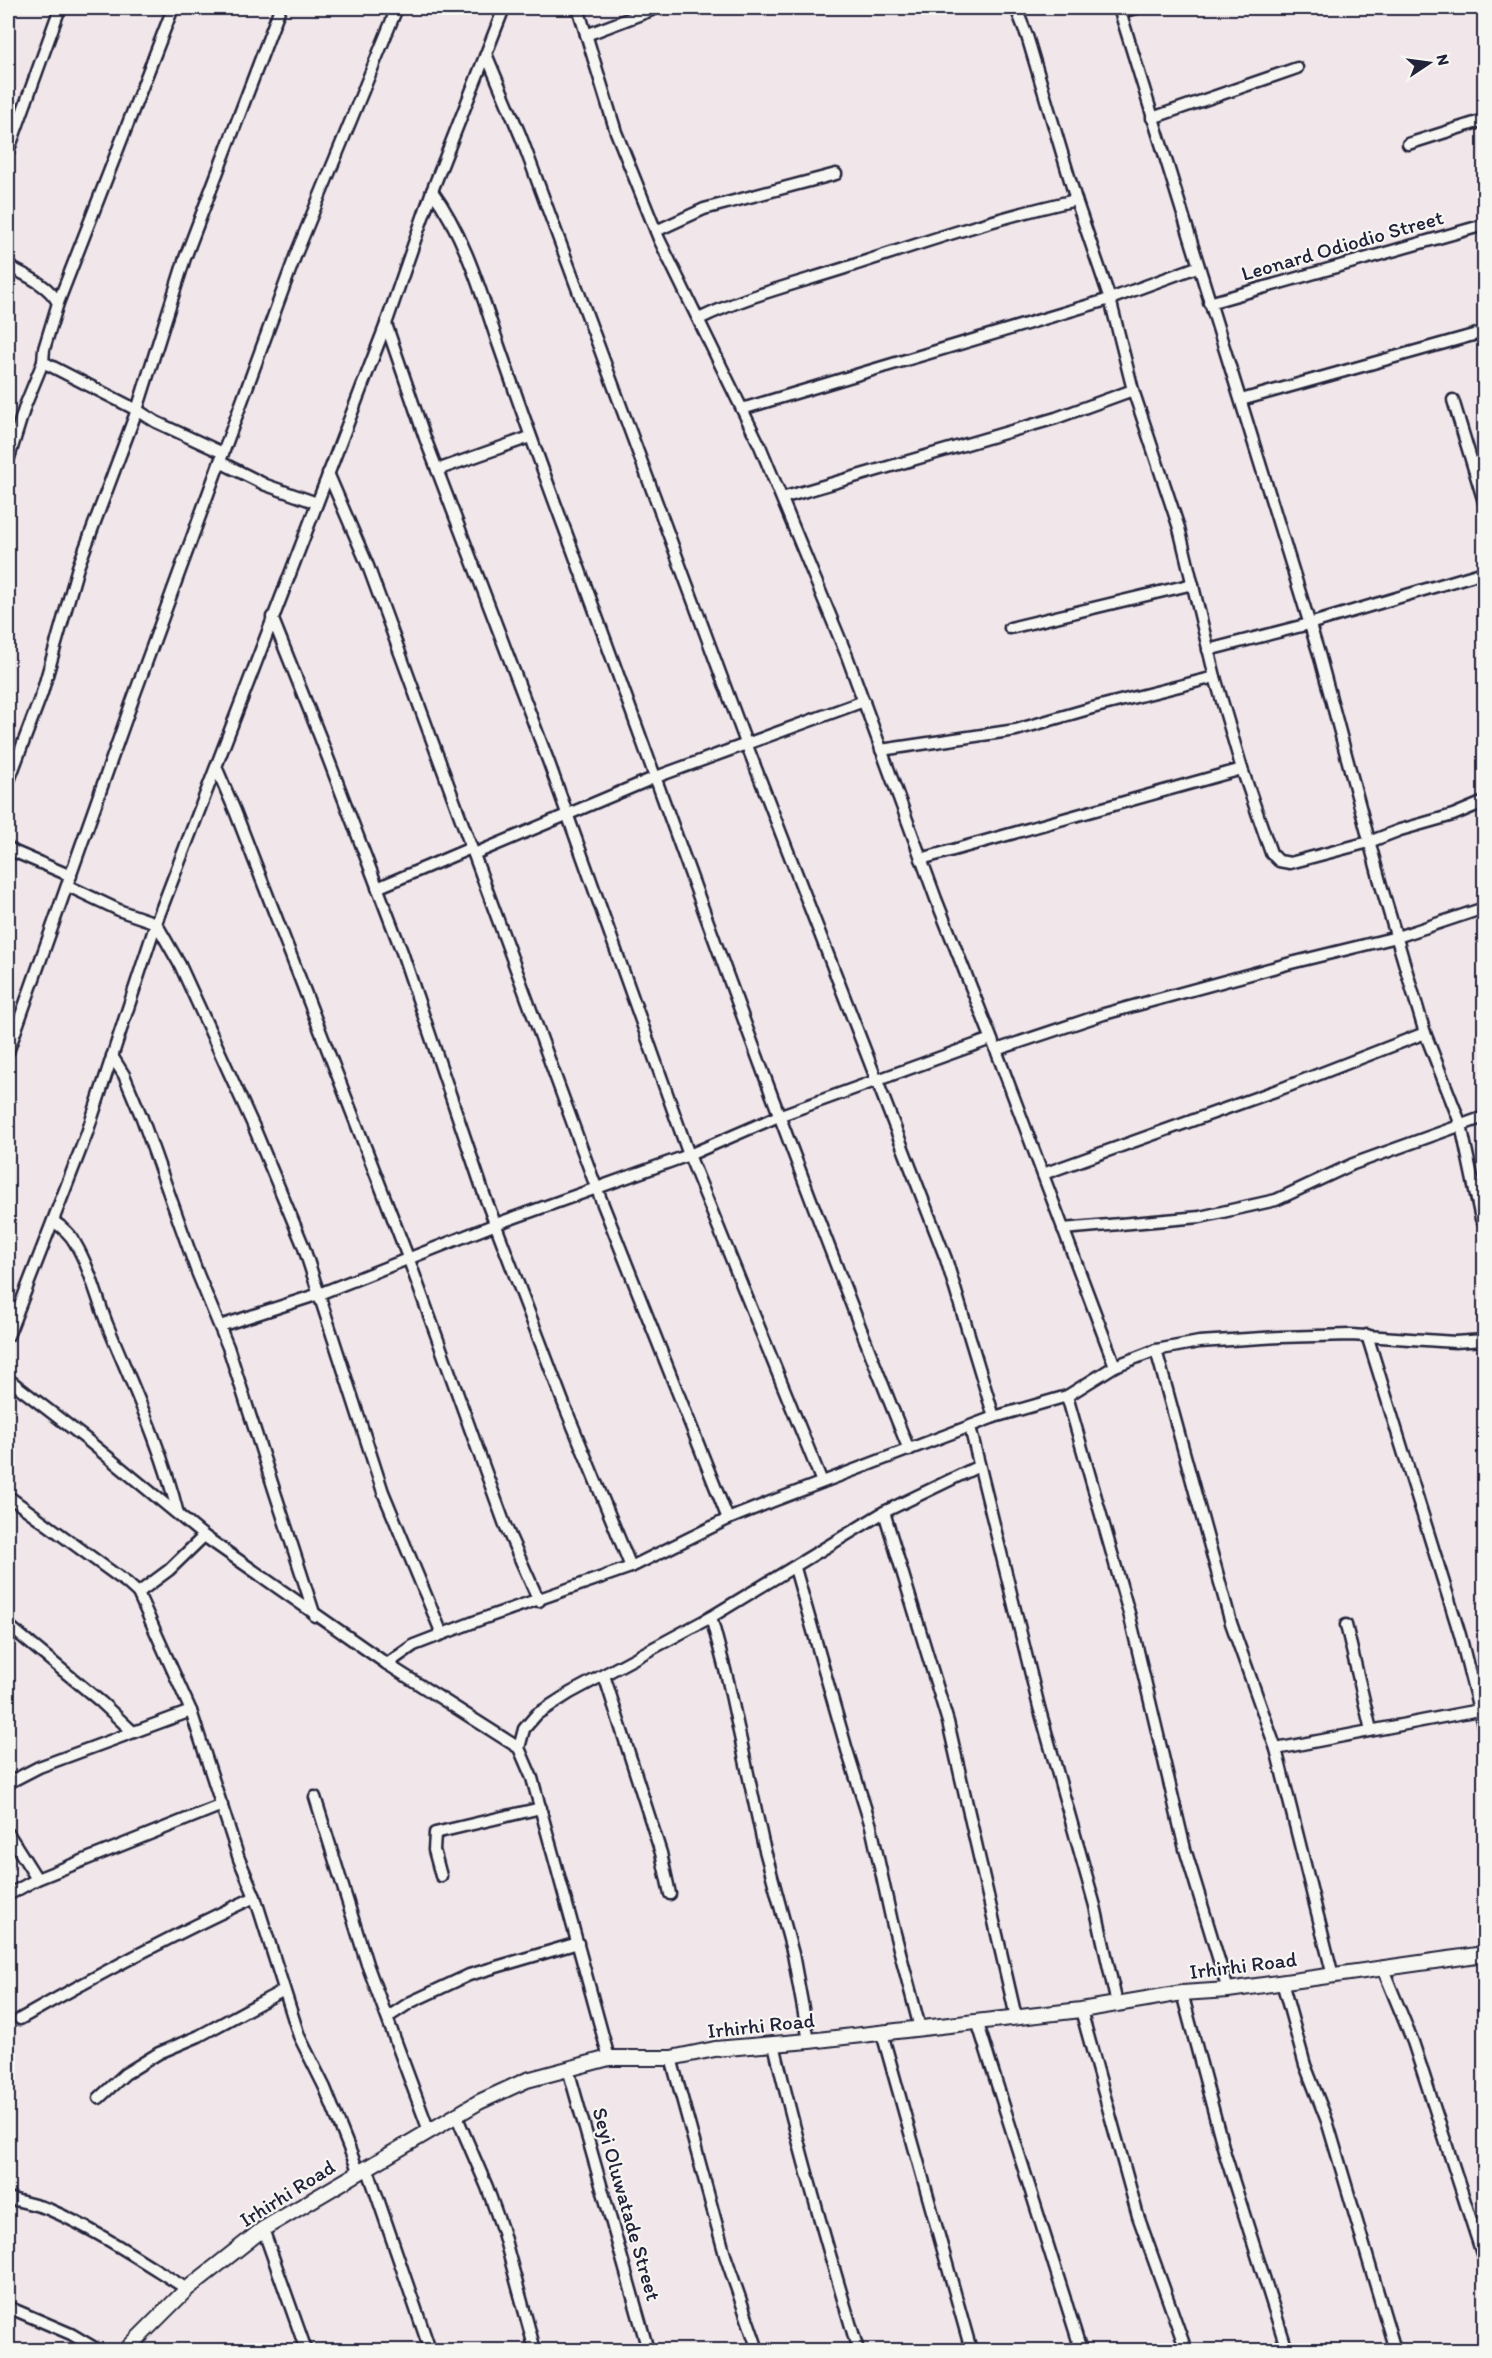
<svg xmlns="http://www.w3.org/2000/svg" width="1492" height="2358" font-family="Itim,sans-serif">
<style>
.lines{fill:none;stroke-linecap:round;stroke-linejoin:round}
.minor-casing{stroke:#22223b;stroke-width:15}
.tertiary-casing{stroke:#22223b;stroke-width:18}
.minor{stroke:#f6f6f2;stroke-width:10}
.tertiary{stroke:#f6f6f2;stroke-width:14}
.labels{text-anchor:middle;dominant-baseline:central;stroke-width:4.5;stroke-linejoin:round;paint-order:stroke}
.street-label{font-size:21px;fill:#22223b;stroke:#f6f6f2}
</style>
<rect width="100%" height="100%" fill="#f1e7ea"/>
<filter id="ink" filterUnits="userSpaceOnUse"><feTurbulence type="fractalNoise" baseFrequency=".0167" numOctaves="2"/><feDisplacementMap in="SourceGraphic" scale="12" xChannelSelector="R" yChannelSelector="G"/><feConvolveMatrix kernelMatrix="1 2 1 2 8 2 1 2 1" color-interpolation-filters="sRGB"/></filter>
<g filter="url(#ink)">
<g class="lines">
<!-- minor casing -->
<g class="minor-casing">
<g id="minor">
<path d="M578,8L616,132L659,239L760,446L847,656L936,899L996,1050L1115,1366"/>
<path d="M1016,8L1027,36L1076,200"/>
<path d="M1119,8L1319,654L1381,885L1425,1033L1461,1125L1481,1219L1484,1223"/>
<path d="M1120,12L1137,8"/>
<path d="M586,35L657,8"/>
<path d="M486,54L521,137L746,743L946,1259L994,1417"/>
<path d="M1152,118L1297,68"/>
<path d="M1408,144L1484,120"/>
<path d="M8,152L60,8"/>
<path d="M432,191C465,236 481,293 499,346C522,412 545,477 570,543C681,846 788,1151 909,1450"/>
<path d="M656,231L704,209L836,174"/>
<path d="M8,266C25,275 49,285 58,303L44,349L43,362L137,410L156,422L223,453"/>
<path d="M58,303L173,8"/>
<path d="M1209,303L1484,225"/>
<path d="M699,319C746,296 795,284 845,268C921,243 998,217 1076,200L1110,299L1133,390"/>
<path d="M386,324L425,438L549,763L689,1155L822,1482"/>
<path d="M1241,400L1484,332"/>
<path d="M1453,400L1484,502"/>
<path d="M742,409L1110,299L1197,267"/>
<path d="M8,461L25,406L43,362"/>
<path d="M220,462L266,485L317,503"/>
<path d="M437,470L530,437"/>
<path d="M328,473L368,566L596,1187L728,1519"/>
<path d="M782,498L1056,418L1133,390L1179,528L1215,677L1242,769L921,859"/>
<path d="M272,617L320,737L402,952L485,1197L565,1407L631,1567"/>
<path d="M1010,628L1193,584"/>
<path d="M1208,650L1309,624L1484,572"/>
<path d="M881,750L1016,730L1092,708L1215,677"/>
<path d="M217,769L235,811L409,1260L505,1525L539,1601"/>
<path d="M1242,769L1271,853L1279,861L1290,863L1369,842L1400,830L1453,815L1484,802"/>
<path d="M8,783L42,693L78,567L137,410L185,258L280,8"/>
<path d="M8,847L15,852L71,876"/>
<path d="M474,854L656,777L864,701"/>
<path d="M68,886L121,911L156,923L180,965L253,1125L303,1245L383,1492L442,1634"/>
<path d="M377,888L471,848"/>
<path d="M996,1050L1104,1014L1291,963L1397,937L1484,908"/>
<path d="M8,1052L134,696L296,254L397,8"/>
<path d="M112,1056L124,1075L142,1118L197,1272L228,1347L315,1616"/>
<path d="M1043,1174L1286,1087L1425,1033"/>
<path d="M53,1221C62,1227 70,1233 75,1243C90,1268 97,1298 107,1324C133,1387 162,1448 178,1514"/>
<path d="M1063,1229L1200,1217L1276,1200L1353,1164L1484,1117"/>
<path d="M220,1326L319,1294L496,1224L689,1155L781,1115L991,1039"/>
<path d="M1367,1335L1460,1635L1484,1729"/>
<path d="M8,1336L87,1133L156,923L386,324L432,191L504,8"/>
<path d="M1156,1350L1231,1623L1276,1749L1333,1976"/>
<path d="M8,1379L86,1439L204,1536L387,1664L519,1748L532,1778L609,2058"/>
<path d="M1067,1396L1129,1613L1185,1849L1228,1990"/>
<path d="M970,1427L1039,1707L1095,1906L1117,2004"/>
<path d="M8,1496L127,1583L138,1593L191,1711L239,1859L255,1897L299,2036L325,2088L359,2173"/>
<path d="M884,1512L948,1722L1016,2017"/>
<path d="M795,1568L847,1750L871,1826L892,1922L920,2028"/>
<path d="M138,1593L169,1570L204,1536"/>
<path d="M711,1617L728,1681L763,1843L793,1954L809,2041"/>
<path d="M8,1625L101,1702L133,1732"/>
<path d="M1346,1625L1371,1730"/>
<path d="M387,1664L414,1645L479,1620L631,1567L728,1519L773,1501L994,1417L1067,1396L1115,1366L1156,1350L1199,1342L1280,1337L1351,1335L1455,1342L1484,1340"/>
<path d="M604,1675L661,1853L670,1894"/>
<path d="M519,1748L524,1729L537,1714L570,1693L711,1617L884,1512L979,1466"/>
<path d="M1276,1749L1484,1709"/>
<path d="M8,1783L39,1767L191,1711"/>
<path d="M315,1797L367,1964L429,2131"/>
<path d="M8,1833L37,1879"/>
<path d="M441,1876L434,1850L435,1833L541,1808"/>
<path d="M8,1895L37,1879L222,1805"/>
<path d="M1383,1969L1413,2042L1484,2260"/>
<path d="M1282,1982L1305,2065L1327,2121L1395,2350"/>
<path d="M1182,1993L1225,2154L1287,2350"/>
<path d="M1081,2010L1138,2216L1186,2350"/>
<path d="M388,2017L411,2002L469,1975L578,1943"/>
<path d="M20,2019C97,1975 175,1934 255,1897"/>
<path d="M977,2021L1081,2350"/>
<path d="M882,2033L971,2350"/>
<path d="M774,2044C798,2147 828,2249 858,2350"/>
<path d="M671,2058L725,2255L758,2350"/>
<path d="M568,2069L648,2350"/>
<path d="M99,2098L125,2074L159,2053L199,2036L284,1990"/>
<path d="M456,2115L487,2187L502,2229L535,2350"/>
<path d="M367,2167L430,2350"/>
<path d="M8,2198C21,2202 35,2204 48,2209C97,2230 142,2261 187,2289"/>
<path d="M263,2229L306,2350"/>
<path d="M8,2307L71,2334L98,2350"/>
</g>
</g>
<!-- tertiary casing -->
<g class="tertiary-casing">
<path id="tertiary" d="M126,2350L187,2289L263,2229L479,2102L527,2080L609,2058H671L715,2049L809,2041L1081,2010L1182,1993L1228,1990L1484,1954"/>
</g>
<!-- minor -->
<use href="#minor" class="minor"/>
<!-- tertiary -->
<use href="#tertiary" class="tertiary"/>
</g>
</g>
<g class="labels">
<!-- street labels -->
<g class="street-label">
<text transform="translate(1342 245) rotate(-16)">Leonard Odiodio Street</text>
<text transform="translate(1243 1965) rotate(-7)">Irhirhi Road</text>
<text transform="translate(761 2025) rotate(-6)">Irhirhi Road</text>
<text transform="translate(287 2193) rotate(-32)">Irhirhi Road</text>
<text transform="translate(627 2204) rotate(74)">Seyi Oluwatade Street</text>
</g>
</g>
<!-- margin -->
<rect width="1492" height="2358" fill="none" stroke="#f6f6f2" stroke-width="30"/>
<rect x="15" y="15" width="1462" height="2328" fill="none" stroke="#22223b" stroke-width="2" filter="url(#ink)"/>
<!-- north arrow -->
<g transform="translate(1429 63) rotate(77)" stroke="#f6f6f2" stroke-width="4.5" paint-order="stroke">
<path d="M0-4.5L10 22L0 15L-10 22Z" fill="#22223b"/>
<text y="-9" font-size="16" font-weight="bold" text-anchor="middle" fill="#22223b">N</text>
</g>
</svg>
